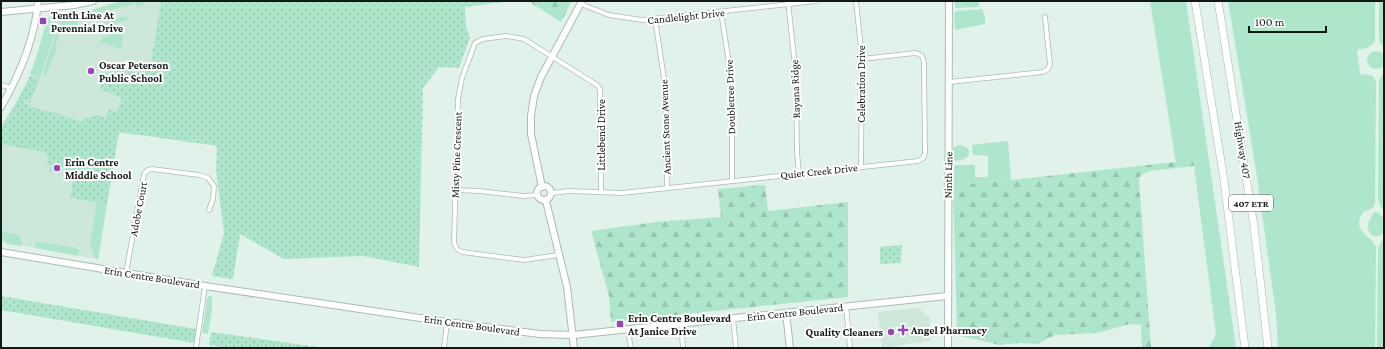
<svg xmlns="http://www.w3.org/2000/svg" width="1385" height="349" font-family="'Crimson Pro',serif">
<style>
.built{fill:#cde7da}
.grass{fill:#aee6cb}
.forest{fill:url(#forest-firs)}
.park{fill:url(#park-dots)}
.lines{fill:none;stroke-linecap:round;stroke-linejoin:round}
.street-casing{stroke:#aabcb3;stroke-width:5.5}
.secondary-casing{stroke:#aabcb3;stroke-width:8}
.highway-casing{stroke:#aabcb3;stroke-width:8}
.street{stroke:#fff;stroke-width:4}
.secondary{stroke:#fff;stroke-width:6}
.highway{stroke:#fff;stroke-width:7}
.poi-dot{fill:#9546b7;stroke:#fff;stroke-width:1.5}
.labels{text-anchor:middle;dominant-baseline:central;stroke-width:4;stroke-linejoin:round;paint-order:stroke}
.shield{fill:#fff;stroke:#595d5b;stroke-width:1}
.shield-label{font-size:10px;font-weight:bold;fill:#121815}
.poi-label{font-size:11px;font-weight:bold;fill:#121815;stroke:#fff;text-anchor:start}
.street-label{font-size:11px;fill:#121815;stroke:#fff}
</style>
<defs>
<pattern id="forest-firs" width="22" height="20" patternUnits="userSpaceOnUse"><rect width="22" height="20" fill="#aee6cb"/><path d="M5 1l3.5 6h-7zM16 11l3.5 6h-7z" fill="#95c5ad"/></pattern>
<pattern id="park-dots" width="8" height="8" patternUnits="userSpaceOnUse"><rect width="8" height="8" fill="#aee6cb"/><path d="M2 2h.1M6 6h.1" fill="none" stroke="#95c5ad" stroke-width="1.8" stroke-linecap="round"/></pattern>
</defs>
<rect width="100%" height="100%" fill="#e0f2e9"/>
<!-- built -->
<g class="built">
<path d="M122,1H161L139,135L118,133L98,259L1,242V127L16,103L30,76L39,48L46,20L50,16L88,11Z"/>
<path d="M918,308L930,318V341L882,348L878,312Z"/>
</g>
<!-- grass -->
<g class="grass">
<path d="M122,1H144L142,6L136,7V3L97,14L95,19H91L88,16V11Z"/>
<path d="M955,1H979V7L955,8Z"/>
<path d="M1150,1H1186L1236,348H1209L1216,334L1194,166L1193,160L1176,163Z"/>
<path d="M1228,1H1375V40C1371,49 1364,48 1357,50L1360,74L1370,75L1374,77L1376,83L1375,203L1373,208L1363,212C1351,232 1370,234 1376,247L1375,348H1278L1276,314L1256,170Z"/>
<path d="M1379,1H1384V46L1380,43L1379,36Z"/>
<path d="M982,9L985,16V24L955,30L954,13L957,11Z"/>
<path d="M76,13L78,15V24L74,28L59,24V22H54L49,17Z"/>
<path d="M125,16L130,19L95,30L91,29L88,26V24L97,25Z"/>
<path d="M48,19L53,23V29L55,30L40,78L30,74L35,61Z"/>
<path d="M60,26L73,30L71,33L61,30L55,46L57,48L46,75L43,74L57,29H60Z"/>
<path d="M119,32L122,33L123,36L121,49L100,42L97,48L91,46L97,47C102,35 108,36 119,32Z"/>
<circle cx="1376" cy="60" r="9"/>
<path d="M1384,72V211L1381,207L1378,199L1379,80Z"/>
<path d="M1008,141L1011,180L953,185V167L955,165H975V177H988V156L973,155L972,145Z"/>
<path d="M958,145C975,146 972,161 954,161L953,148Z"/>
<path d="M97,202L107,204L98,259L95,258L90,244Z"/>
<path d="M1375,212H1378L1384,219V232C1374,244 1359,229 1375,212Z"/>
<path d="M3,232L19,235L22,241L21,246L7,244L1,236Z"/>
<path d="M1384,239V348H1377L1378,249L1381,242Z"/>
<path d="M36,241L76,248L79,250L78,256L35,248Z"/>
<path d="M209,296H212V310L208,334L202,333L207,299Z"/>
</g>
<!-- forest -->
<g class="forest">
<path d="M528,1H572L561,22Z"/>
<path d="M1193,160L1194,166L1149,171L1141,175L1139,180L1151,348H1142L1141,325L1130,324L1097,333L1055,335L1037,344L1018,343L1000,345L957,335L953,185L1011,180Z"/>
<path d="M765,185L768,211L848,202V297L611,322L609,296L591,231L656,222L721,217L718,189Z"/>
</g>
<!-- park -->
<g class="park">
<path d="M161,1H511L465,7L466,27L470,37L459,68L439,67L423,88L419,267L363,256L284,259L240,234L233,279L212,276L224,233L216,171L217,146L119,132L107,204L70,198L74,175L66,174V168L59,167L58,172L50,171L51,166L47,165L48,157L45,152L1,144V127L16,103L30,76L39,79L30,103L24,100L23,102L38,109L59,114L82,122L83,119L99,115L105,118L109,109L117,112L122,98L100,89L106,75L116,66L130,68L136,74L140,71L138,66L150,68Z"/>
<path d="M902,245L901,263L880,264V247Z"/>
<path d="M1,296L196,329L194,343L1,310Z"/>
<path d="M211,332L324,348H231L209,345Z"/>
</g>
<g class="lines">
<!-- street casing -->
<g class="street-casing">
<g id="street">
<path d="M788,1L796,76L797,152L799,174"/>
<path d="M856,1L862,59L861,167"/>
<path d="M581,4L609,15L642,20L816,1"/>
<path d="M721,12L729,63L732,91V181"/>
<path d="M655,19L665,85L667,188"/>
<path d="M949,82L1043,72L1048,69L1050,64L1045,17"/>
<path d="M1,85L12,88"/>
<path d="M455,190L479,191L524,196L537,195"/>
<path d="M552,193L569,191L622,193L918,161L923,158L925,153L924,63C923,57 922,54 915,53L862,59"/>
<path d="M558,255L524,260L462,252L457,249L454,243L458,99L462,78L475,43L483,39L506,36L524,39L597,85L600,89L601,192"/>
<path d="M126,273L144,174L148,170L152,169L199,175L208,178L214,186L213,199L209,210"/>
<path d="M846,306L850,348"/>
<path d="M733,318L736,348"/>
<path d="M681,324L683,348"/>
<path d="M629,329V337L631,348"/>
<path d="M196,348L205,286"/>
<path d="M444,348L447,322"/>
</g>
</g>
<!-- secondary casing -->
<g class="secondary-casing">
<g id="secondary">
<path d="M1,12L74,5L93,1"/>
<path d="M1,107C20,74 35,39 38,1"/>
<circle cx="544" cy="193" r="7"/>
<path d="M542,187L531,134V116L534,96L541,77L582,1"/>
<path d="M546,201L567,287L574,348"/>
<path d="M1,252L205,286L447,322L540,334L573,335L947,296"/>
<path d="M786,313L790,348"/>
<path d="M948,348L949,1"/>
</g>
</g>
<!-- highway casing -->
<g class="highway-casing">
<g id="highway">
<path d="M1195,1L1224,180L1245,348"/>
<path d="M1218,1L1254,226L1268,348"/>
</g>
</g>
<!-- street -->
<use href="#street" class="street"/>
<!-- secondary -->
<use href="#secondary" class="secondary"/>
<!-- highway -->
<use href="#highway" class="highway"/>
</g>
<!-- markers -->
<g class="poi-dot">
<rect x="39" y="17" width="8" height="8" rx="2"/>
<circle cx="91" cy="71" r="4"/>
<circle cx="57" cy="168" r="4"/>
<rect x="616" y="320" width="8" height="8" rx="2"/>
<path d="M901 324h4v4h4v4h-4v4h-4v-4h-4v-4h4z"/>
<circle cx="891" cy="332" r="4"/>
</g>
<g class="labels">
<!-- shield labels -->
<rect class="shield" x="1229" y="195" width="44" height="16" rx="3"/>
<g class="shield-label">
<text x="1251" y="203">407 ETR</text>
</g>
<!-- poi labels -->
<g class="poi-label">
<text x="51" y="15">Tenth Line At<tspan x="51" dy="13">Perennial Drive</tspan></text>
<text x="99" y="65">Oscar Peterson<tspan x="99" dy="13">Public School</tspan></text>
<text x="65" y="162">Erin Centre<tspan x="65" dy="13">Middle School</tspan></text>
<text x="628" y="318">Erin Centre Boulevard<tspan x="628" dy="13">At Janice Drive</tspan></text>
<text x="911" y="330">Angel Pharmacy</text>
<text x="883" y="332" text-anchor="end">Quality Cleaners</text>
</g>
<!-- street labels -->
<g class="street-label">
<text transform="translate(686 16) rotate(-6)">Candlelight Drive</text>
<text transform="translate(861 84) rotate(-90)">Celebration Drive</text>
<text transform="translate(795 89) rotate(-92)">Rayana Ridge</text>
<text transform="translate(730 97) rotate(-92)">Doubletree Drive</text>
<text transform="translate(665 127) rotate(-92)">Ancient Stone Avenue</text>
<text transform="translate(601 135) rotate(-90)">Littlebend Drive</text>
<text transform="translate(1243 150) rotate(81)">Highway 407</text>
<text transform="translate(456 155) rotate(-88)">Misty Pine Crescent</text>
<text transform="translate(819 171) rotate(-6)">Quiet Creek Drive</text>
<text transform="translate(948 175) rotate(-89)">Ninth Line</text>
<text transform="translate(138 209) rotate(-79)">Adobe Court</text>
<text transform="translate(152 277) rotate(9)">Erin Centre Boulevard</text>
<text transform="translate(795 312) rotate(-6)">Erin Centre Boulevard</text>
<text transform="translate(472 325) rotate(8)">Erin Centre Boulevard</text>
</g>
</g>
<!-- border -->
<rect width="1385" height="349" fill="none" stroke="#121815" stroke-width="4"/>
<!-- scale -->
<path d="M1249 26v6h77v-6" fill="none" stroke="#121815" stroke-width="2"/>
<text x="1255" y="26" font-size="12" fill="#121815" stroke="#ffffff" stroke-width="3" paint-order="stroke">100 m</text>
</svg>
